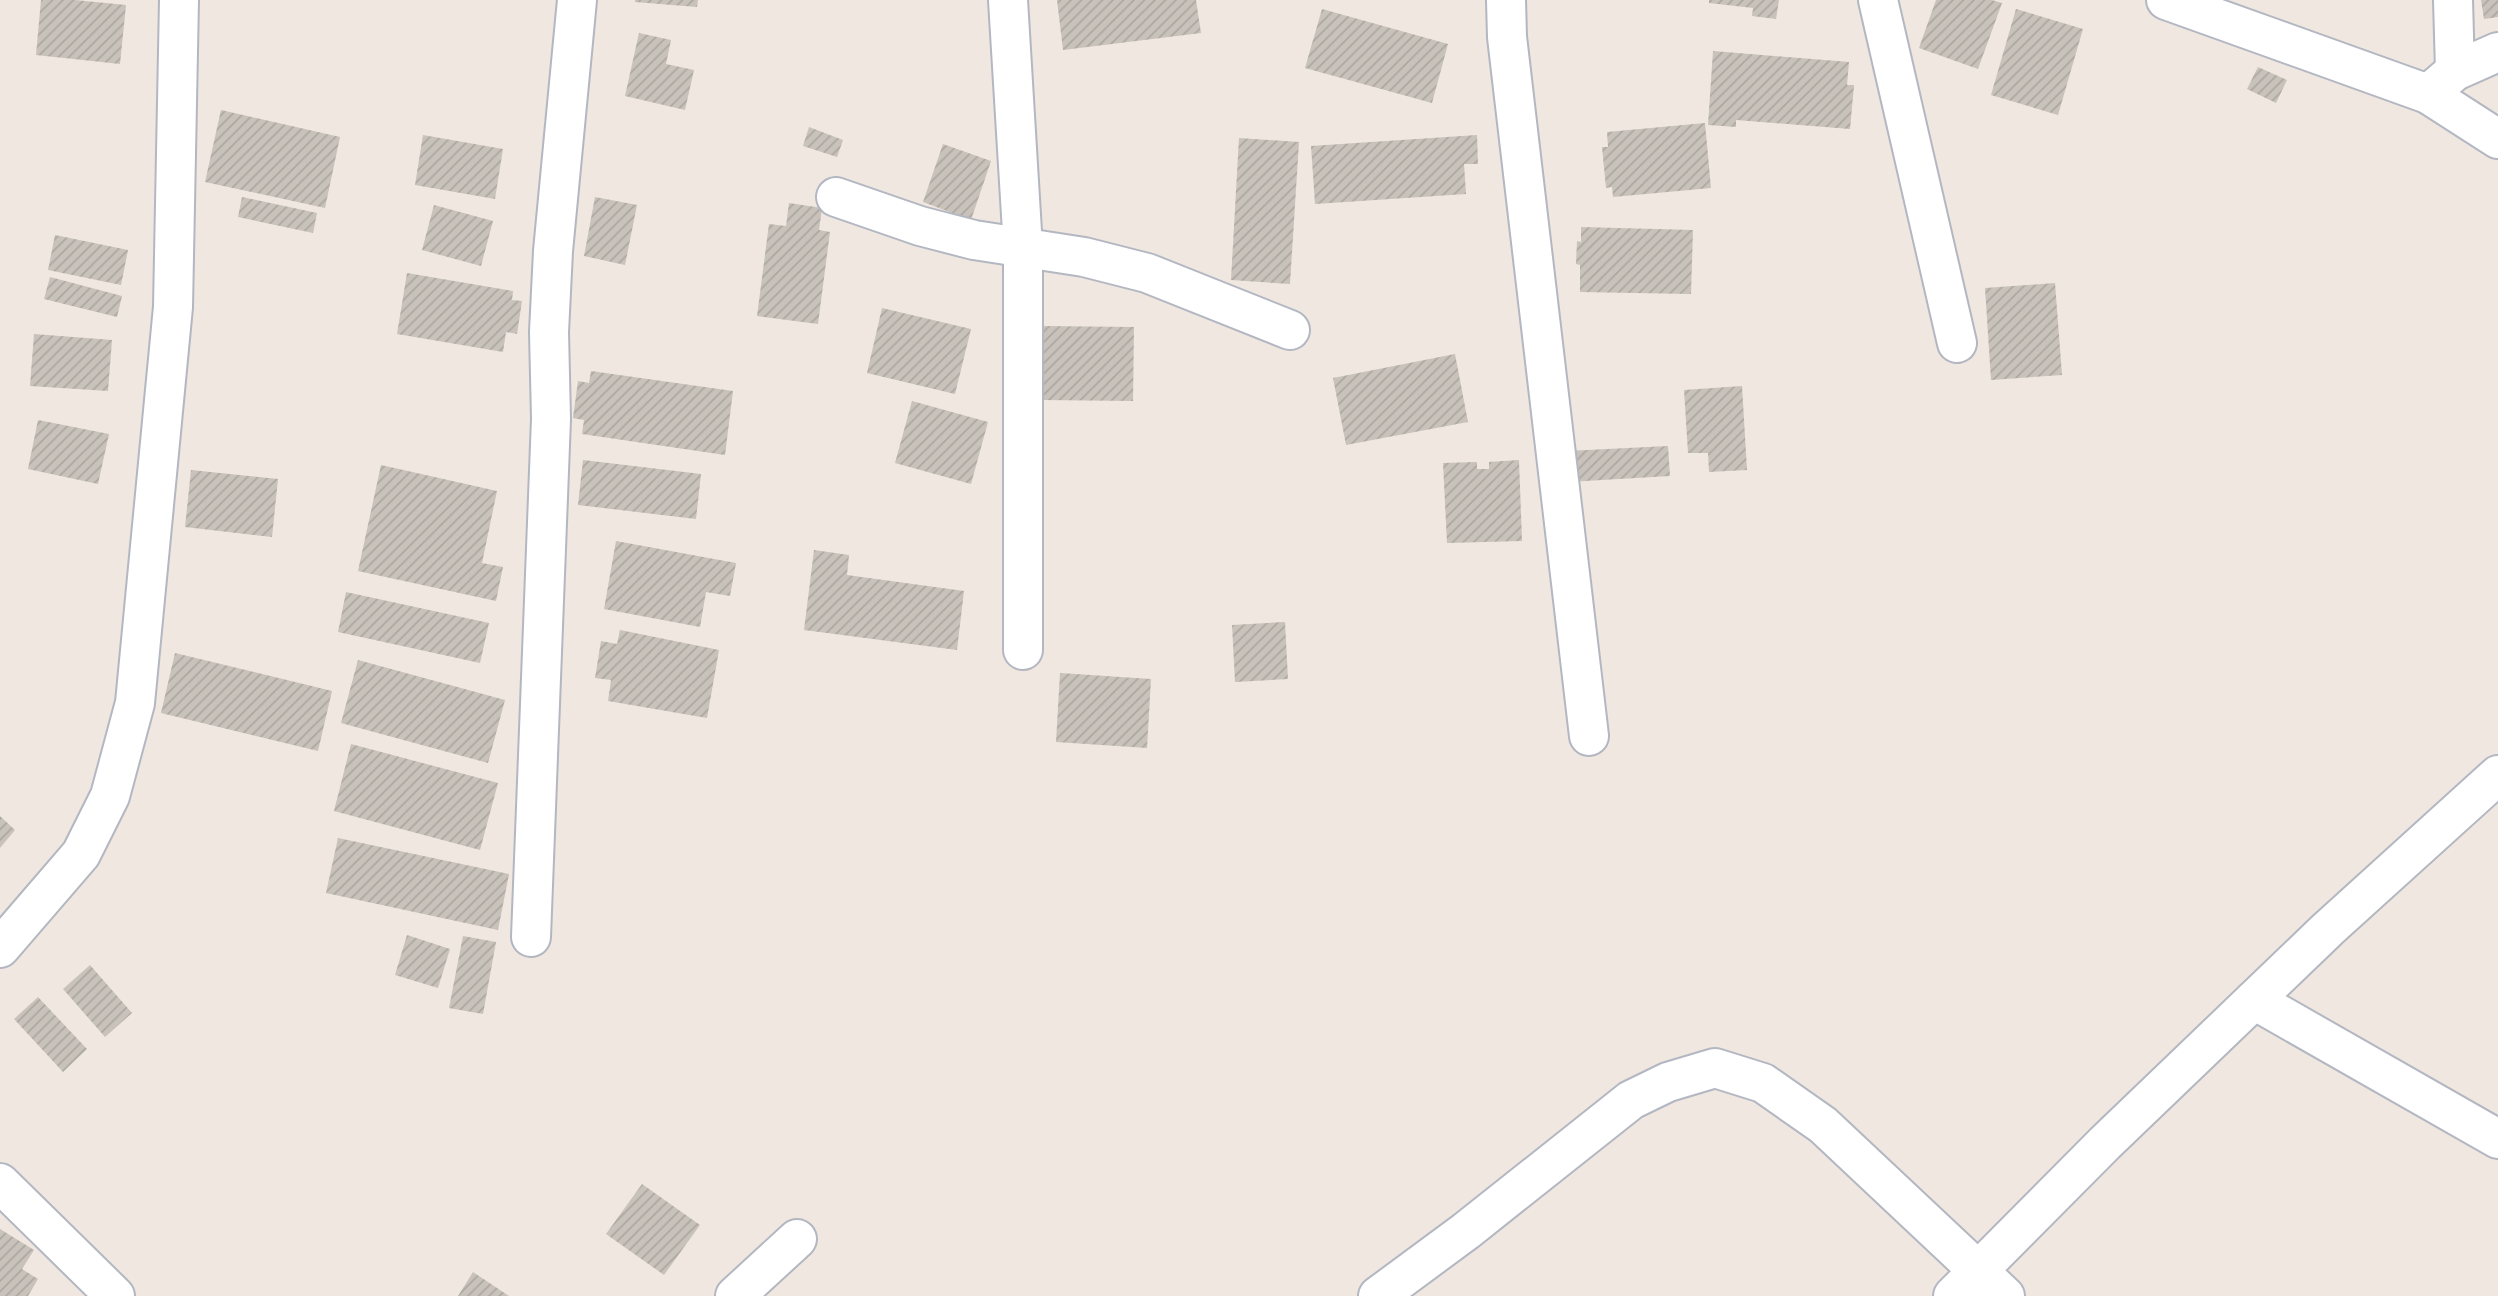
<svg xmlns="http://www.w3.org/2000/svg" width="2498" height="1296" font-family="'Nunito Sans',sans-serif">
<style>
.building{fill:url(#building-hatch)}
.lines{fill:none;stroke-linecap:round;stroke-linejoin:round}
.minor-casing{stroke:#b3b7c1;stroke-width:42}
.minor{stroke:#fff;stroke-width:38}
</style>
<defs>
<pattern id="building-hatch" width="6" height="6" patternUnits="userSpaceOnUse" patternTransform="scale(1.75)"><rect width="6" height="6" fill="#c8c2bb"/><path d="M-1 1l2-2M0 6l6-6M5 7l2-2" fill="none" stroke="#aca7a1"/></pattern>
</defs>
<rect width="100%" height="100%" fill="#efe7e0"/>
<!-- building -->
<g class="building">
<path d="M41,0H75L126,5L120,64L36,55Z"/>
<path d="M635,0H698L697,7L635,2Z"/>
<path d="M1057,0H1196L1201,33L1063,50Z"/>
<path d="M1709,0H1779L1776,19L1752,16L1753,8L1709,3Z"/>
<path d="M1936,0H1992L2002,3L1978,69L1919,48Z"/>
<path d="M2481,0H2498V17L2484,19Z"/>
<path d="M1322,9L1448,44L1432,103L1305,68Z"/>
<path d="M2016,9L2083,29L2058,115L1991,95Z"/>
<path d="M639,33L671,40L666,64L694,70L685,110L625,96Z"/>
<path d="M1713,51L1849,62L1847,85H1854L1850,129L1736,120V127L1708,125Z"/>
<path d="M2258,67L2287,80L2276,103L2247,89Z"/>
<path d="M221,110L340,137L325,208L205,182Z"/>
<path d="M1705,123L1711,188L1613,197L1612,187L1606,188L1602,147H1608L1607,132Z"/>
<path d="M809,127L843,140L837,157L803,146Z"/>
<path d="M423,135L503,149L495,199L415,185Z"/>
<path d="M1477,135L1478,164H1464L1466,194L1315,204L1311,146Z"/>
<path d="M1239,138L1299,142L1290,284L1231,280Z"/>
<path d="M943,144L991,161L971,220L923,202Z"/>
<path d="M242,197L317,213L313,233L238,217Z"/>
<path d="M595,197L637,205L625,265L584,256Z"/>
<path d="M789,203L822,208L819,230L830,232L818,324L757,316L769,224L786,226Z"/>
<path d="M434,205L493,221L481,266L422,250Z"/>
<path d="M1581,227L1693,230L1691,294L1580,292V265L1576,264L1577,241L1581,242Z"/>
<path d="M55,235L128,250L121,285L48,270Z"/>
<path d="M407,273L513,291L512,300L522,301L517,334L506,332L503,352L397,334Z"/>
<path d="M50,277L122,296L117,317L44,299Z"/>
<path d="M2055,283L2062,375L1991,380L1985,288Z"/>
<path d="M882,308L971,329L955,394L867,373Z"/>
<path d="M1042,326L1134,327L1133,401L1042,400Z"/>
<path d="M34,334L112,340L108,391L30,386Z"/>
<path d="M1455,354L1468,422L1346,445L1333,378Z"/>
<path d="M591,371L733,391L725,455L582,434L584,420L573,418L578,381L589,383Z"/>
<path d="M1742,386L1747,470L1709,472L1708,453H1688L1684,390Z"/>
<path d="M912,401L988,422L971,484L895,463Z"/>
<path d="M38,420L109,434L98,484L28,469Z"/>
<path d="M1668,446L1670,476L1568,482L1567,451Z"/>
<path d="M583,460L701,474L696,519L578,505Z"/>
<path d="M1519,460L1522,541L1447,543L1443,463L1477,462V469H1489V462Z"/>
<path d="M381,465L497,491L482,563L503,567L496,601L358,571Z"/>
<path d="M191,470L278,479L272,537L185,527Z"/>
<path d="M616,541L736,563L730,596L706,592L700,627L604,609Z"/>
<path d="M814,550L849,555L847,575L964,591L957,650L804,630Z"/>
<path d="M346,592L489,623L480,663L338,632Z"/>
<path d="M1285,622L1288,679L1235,682L1232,625Z"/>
<path d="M620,630L719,650L707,718L608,701L611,680L595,678L601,641L617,644Z"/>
<path d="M175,653L332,691L318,751L161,713Z"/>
<path d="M358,660L505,700L488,763L341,723Z"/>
<path d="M1060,673L1151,679L1147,748L1056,742Z"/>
<path d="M351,744L498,783L480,850L334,811Z"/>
<path d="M0,816L15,830L0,848Z"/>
<path d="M338,838L509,874L498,930L326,893Z"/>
<path d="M407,935L450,949L438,988L395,975Z"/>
<path d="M463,936L496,942L483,1014L449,1008Z"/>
<path d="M90,965L132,1013L105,1037L63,989Z"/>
<path d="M38,997L87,1049L63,1072L14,1019Z"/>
<path d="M642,1184L700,1225L664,1275L606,1234Z"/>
<path d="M0,1229L34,1250L22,1269L38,1279L28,1296H0Z"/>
<path d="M473,1272L509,1296H458Z"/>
</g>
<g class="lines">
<!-- minor casing -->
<g class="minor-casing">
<g id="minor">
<path d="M1008,0L1023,248V650"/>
<path d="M1506,0L1507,37L1589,736"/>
<path d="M1878,0L1957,343"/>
<path d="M2166,0L2428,94L2498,139"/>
<path d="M2453,0L2455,71"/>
<path d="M2428,94L2455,71L2498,52"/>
<path d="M836,197L920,226L974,240L1084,257L1147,273L1290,330"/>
<path d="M531,937L551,419L549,332L553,251L577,0"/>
<path d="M0,948L81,854L110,796L135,703L173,307L179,0"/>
<path d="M2254,1000L2498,1139"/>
<path d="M0,1183L115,1296"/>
<path d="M735,1296L797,1239"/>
<path d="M1378,1296L1466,1231L1631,1100L1668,1082L1715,1068L1763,1083L1823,1125L2005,1296"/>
<path d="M1953,1296L2105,1143L2328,929L2498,775"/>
</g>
</g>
<!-- minor -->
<use href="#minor" class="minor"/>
</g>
</svg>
